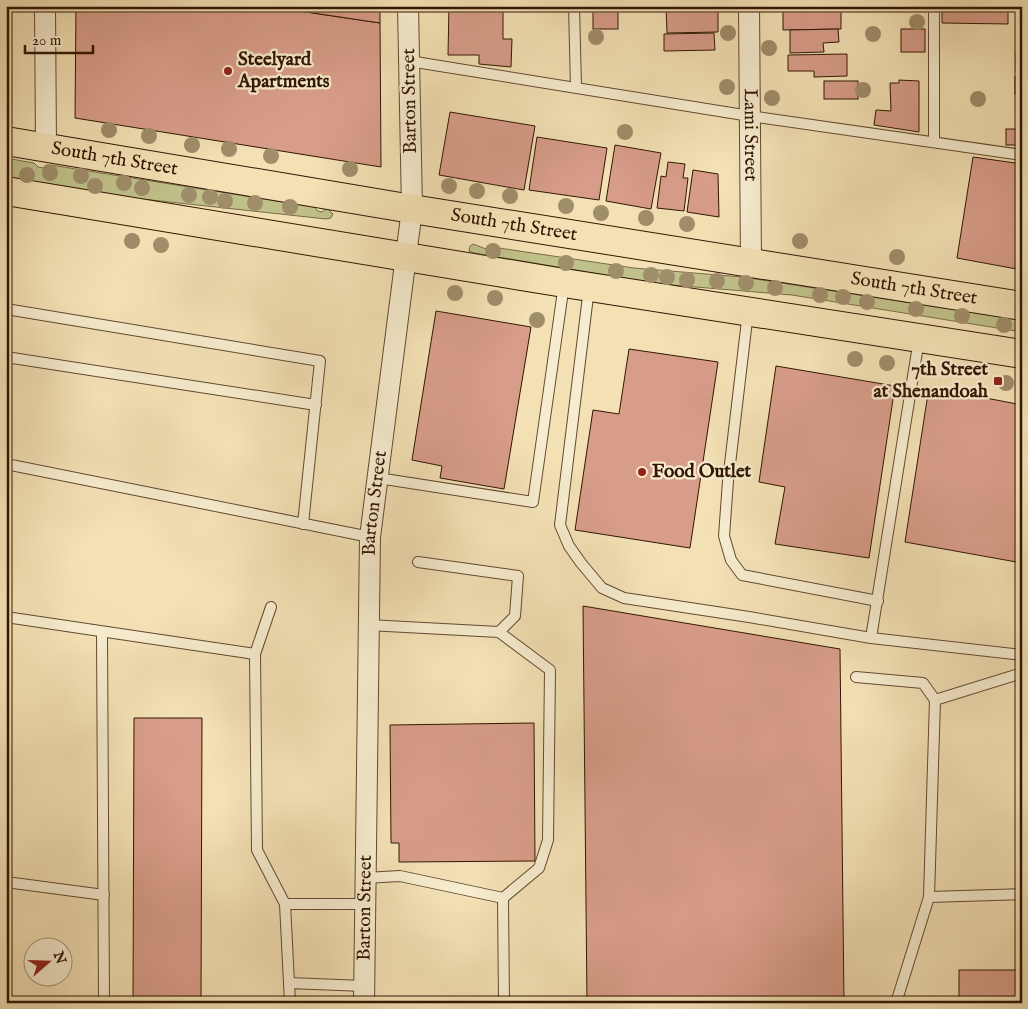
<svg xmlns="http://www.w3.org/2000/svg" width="1028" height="1009" font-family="'IM FELL English',serif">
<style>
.green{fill:#c0c18a;stroke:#796c46}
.building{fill:#d89d89;stroke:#321603}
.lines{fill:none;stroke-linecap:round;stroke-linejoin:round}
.lane-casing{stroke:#624930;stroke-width:12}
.street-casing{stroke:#624930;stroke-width:22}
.primary-casing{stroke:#321603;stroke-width:30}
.lane{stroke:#f7eccf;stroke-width:10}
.street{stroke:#f7eccf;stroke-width:20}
.primary{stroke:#f3e1b5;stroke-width:28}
.tree{fill:#a08d6a}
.poi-dot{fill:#8f2418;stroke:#f7eccf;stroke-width:2}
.labels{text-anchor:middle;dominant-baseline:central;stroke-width:4.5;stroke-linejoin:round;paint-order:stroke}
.poi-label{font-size:19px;font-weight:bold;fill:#321603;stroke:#f7eccf;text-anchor:start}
.street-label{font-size:19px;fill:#321603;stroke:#f7eccf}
</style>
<rect width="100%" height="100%" fill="#f3e1b5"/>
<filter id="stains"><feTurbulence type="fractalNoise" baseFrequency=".004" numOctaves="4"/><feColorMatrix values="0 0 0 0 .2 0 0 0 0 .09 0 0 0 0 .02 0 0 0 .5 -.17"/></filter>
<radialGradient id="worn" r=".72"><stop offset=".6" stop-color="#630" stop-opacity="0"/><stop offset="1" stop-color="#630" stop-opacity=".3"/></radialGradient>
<!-- green -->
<g class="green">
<path d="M6,158L34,163L38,167L43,168L46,165H51L314,207L318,211L322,212L325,209L329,210L333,214L331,218L326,219L133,198L6,177Z"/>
<path d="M473,244L486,249L492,247L634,268L742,277L1022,320V332L792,295L659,284L474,253L469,251L470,246Z"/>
</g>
<!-- building -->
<g class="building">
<path d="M76,6H266L380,23L381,167L75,118Z"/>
<path d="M266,6H380V23Z"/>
<path d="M449,6H503V39H512L511,67L479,64V55H448Z"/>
<rect x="593" y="6" width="25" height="23"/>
<path d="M666,6H718V32L667,33Z"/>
<path d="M783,6H841V29L783,30Z"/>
<path d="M942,6H1008V24L942,23Z"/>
<path d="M838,29L839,42L823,43L824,52L790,53V30Z"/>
<rect x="901" y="29" width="24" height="23"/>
<path d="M714,33L715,50L664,51V34Z"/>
<path d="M1016,51H1022V73L1016,72Z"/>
<path d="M847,54V76L814,77V71H788V55Z"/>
<rect x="1015" y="77" width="7" height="17"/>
<path d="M899,80L919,81V132L874,125L876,110L891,111L890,83H899Z"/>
<rect x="824" y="81" width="34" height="18"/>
<path d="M450,112L535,126L524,190L439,175Z"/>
<rect x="1006" y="129" width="16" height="16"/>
<path d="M537,137L607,148L599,200L529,190Z"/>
<path d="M615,145L661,153L651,209L606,201Z"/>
<path d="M973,157L1022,164V270L957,258Z"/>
<path d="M668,162L685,164L683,178H688L684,211L657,208L661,176L666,177Z"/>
<path d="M693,170L718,174L719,217L687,212Z"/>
<path d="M436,311L531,327L504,489L440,478L442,466L412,460Z"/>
<path d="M629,349L718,362L690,548L575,530L593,410L619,414Z"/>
<path d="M776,366L895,386L869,558L775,544L785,487L759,482Z"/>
<path d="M929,387L1022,405V563L905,542Z"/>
<path d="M583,606L840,649L844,1003H587Z"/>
<path d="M134,718H202L201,1003H133Z"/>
<path d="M534,723L535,861L399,862V843H391L390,725Z"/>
<rect x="959" y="970" width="63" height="33"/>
</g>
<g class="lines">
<!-- lane casing -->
<g class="lane-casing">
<g id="lane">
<path d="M574,6L576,87"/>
<path d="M934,6V142"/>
<path d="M409,61L750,116L1022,155"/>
<path d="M589,288L560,525L569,546L581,563L602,588L624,598L749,617L871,638L1022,655"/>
<path d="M6,309L320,361L303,524"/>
<path d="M748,312L728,481L724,536L731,560L742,575L878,601"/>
<path d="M6,357L316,405"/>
<path d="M6,464L370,537"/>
<path d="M378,478L533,502L564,284"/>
<path d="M418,562L518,576L515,616L499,632"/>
<path d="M6,617L255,654L257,850L285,904L289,983"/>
<path d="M368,625L499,632L550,670L548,840L539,868L503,898L504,1003"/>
<path d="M102,632L104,1003"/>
<path d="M871,638L919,339"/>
<path d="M255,654L271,607"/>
<path d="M856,677L923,683L935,700"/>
<path d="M365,878L400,876L503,898"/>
<path d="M6,882L104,895"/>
<path d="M929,897L935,700L1022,673"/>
<path d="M285,904H365"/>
<path d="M290,1003L289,983L364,986"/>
<path d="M896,1003L929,897L1022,894"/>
</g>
</g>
<!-- street casing -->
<g class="street-casing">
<g id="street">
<path d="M45,6L46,147"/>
<path id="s1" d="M749,6L751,264"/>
<path id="s2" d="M364,1003L370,537L412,209L408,6"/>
</g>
</g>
<!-- primary casing -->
<g class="primary-casing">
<g id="primary">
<path id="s3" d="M6,141L412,209L1022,306"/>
<path d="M6,191L564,283L1022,354"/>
</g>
</g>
<!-- lane -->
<use href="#lane" class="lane"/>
<!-- street -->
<use href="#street" class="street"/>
<!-- primary -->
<use href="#primary" class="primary"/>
</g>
<!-- trees -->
<g class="tree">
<circle cx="917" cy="22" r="8"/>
<circle cx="728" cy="33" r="8"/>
<circle cx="873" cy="34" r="8"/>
<circle cx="596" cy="37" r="8"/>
<circle cx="769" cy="48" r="8"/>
<circle cx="727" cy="87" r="8"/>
<circle cx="863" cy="90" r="8"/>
<circle cx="772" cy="98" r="8"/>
<circle cx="978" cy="99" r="8"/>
<circle cx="109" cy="130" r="8"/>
<circle cx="625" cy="132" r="8"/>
<circle cx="149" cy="136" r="8"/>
<circle cx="192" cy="145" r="8"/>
<circle cx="229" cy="149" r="8"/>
<circle cx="271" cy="156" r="8"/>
<circle cx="350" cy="169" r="8"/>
<circle cx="50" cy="173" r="8"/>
<circle cx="27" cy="175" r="8"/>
<circle cx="81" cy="176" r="8"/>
<circle cx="124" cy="183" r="8"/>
<circle cx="95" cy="186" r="8"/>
<circle cx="449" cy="186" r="8"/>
<circle cx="142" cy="188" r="8"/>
<circle cx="477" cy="191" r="8"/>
<circle cx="189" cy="195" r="8"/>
<circle cx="510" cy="196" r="8"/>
<circle cx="210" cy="197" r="8"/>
<circle cx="225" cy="201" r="8"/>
<circle cx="255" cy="203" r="8"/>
<circle cx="566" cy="206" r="8"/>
<circle cx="290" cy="207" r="8"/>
<circle cx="601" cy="213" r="8"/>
<circle cx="646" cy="218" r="8"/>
<circle cx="687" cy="224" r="8"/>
<circle cx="132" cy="241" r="8"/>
<circle cx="800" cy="241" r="8"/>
<circle cx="161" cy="245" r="8"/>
<circle cx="493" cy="251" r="8"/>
<circle cx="897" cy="257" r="8"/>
<circle cx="566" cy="263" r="8"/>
<circle cx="616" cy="271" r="8"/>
<circle cx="651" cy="275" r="8"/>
<circle cx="667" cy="277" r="8"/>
<circle cx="687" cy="280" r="8"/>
<circle cx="717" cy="281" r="8"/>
<circle cx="746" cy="283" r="8"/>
<circle cx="775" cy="288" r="8"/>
<circle cx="455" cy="293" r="8"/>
<circle cx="820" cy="295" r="8"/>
<circle cx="843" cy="297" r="8"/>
<circle cx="495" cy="298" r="8"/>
<circle cx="867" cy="302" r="8"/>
<circle cx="916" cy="309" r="8"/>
<circle cx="962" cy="316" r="8"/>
<circle cx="537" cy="320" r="8"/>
<circle cx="1004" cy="325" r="8"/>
<circle cx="855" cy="359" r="8"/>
<circle cx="887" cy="363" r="8"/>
<circle cx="1006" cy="383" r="8"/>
</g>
<!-- markers -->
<g class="poi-dot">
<circle cx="228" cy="71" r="5"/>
<rect x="993" y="376" width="10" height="10" rx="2.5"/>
<circle cx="642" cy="472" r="5"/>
</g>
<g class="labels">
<!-- poi labels -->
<g class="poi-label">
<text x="238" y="60">Steelyard<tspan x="238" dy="22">Apartments</tspan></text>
<text x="988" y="370" text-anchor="end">7th Street<tspan x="988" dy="22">at Shenandoah</tspan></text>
<text x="652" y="472">Food Outlet</text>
</g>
<!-- street labels -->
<g class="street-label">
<text transform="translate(410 101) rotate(-91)">Barton Street</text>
<text stroke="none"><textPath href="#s1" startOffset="129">Lami Street</textPath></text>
<text stroke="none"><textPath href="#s3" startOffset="110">South 7th Street</textPath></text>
<text stroke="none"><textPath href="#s3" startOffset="515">South 7th Street</textPath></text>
<text stroke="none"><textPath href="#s3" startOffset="920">South 7th Street</textPath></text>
<text stroke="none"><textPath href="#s2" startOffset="500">Barton Street</textPath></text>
<text stroke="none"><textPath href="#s2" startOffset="95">Barton Street</textPath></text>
</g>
</g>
<!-- margin -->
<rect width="1028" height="1009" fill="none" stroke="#f3e1b5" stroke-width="25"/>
<rect x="8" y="8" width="1013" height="994" fill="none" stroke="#321603" stroke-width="2.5"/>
<rect x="12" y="12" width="1003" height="984" fill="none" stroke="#321603"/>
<!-- north arrow -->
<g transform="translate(48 962) rotate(70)"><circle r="24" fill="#f7eccf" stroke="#a8967d"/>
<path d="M0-4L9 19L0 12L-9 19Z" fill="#8f2418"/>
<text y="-8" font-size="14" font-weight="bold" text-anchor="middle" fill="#321603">N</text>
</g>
<!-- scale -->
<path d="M25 45v8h68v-8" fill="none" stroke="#321603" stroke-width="2.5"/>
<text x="32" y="45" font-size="15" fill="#321603" stroke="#f7eccf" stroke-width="4" paint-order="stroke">20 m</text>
<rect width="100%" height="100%" filter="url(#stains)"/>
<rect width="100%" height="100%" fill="url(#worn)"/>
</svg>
